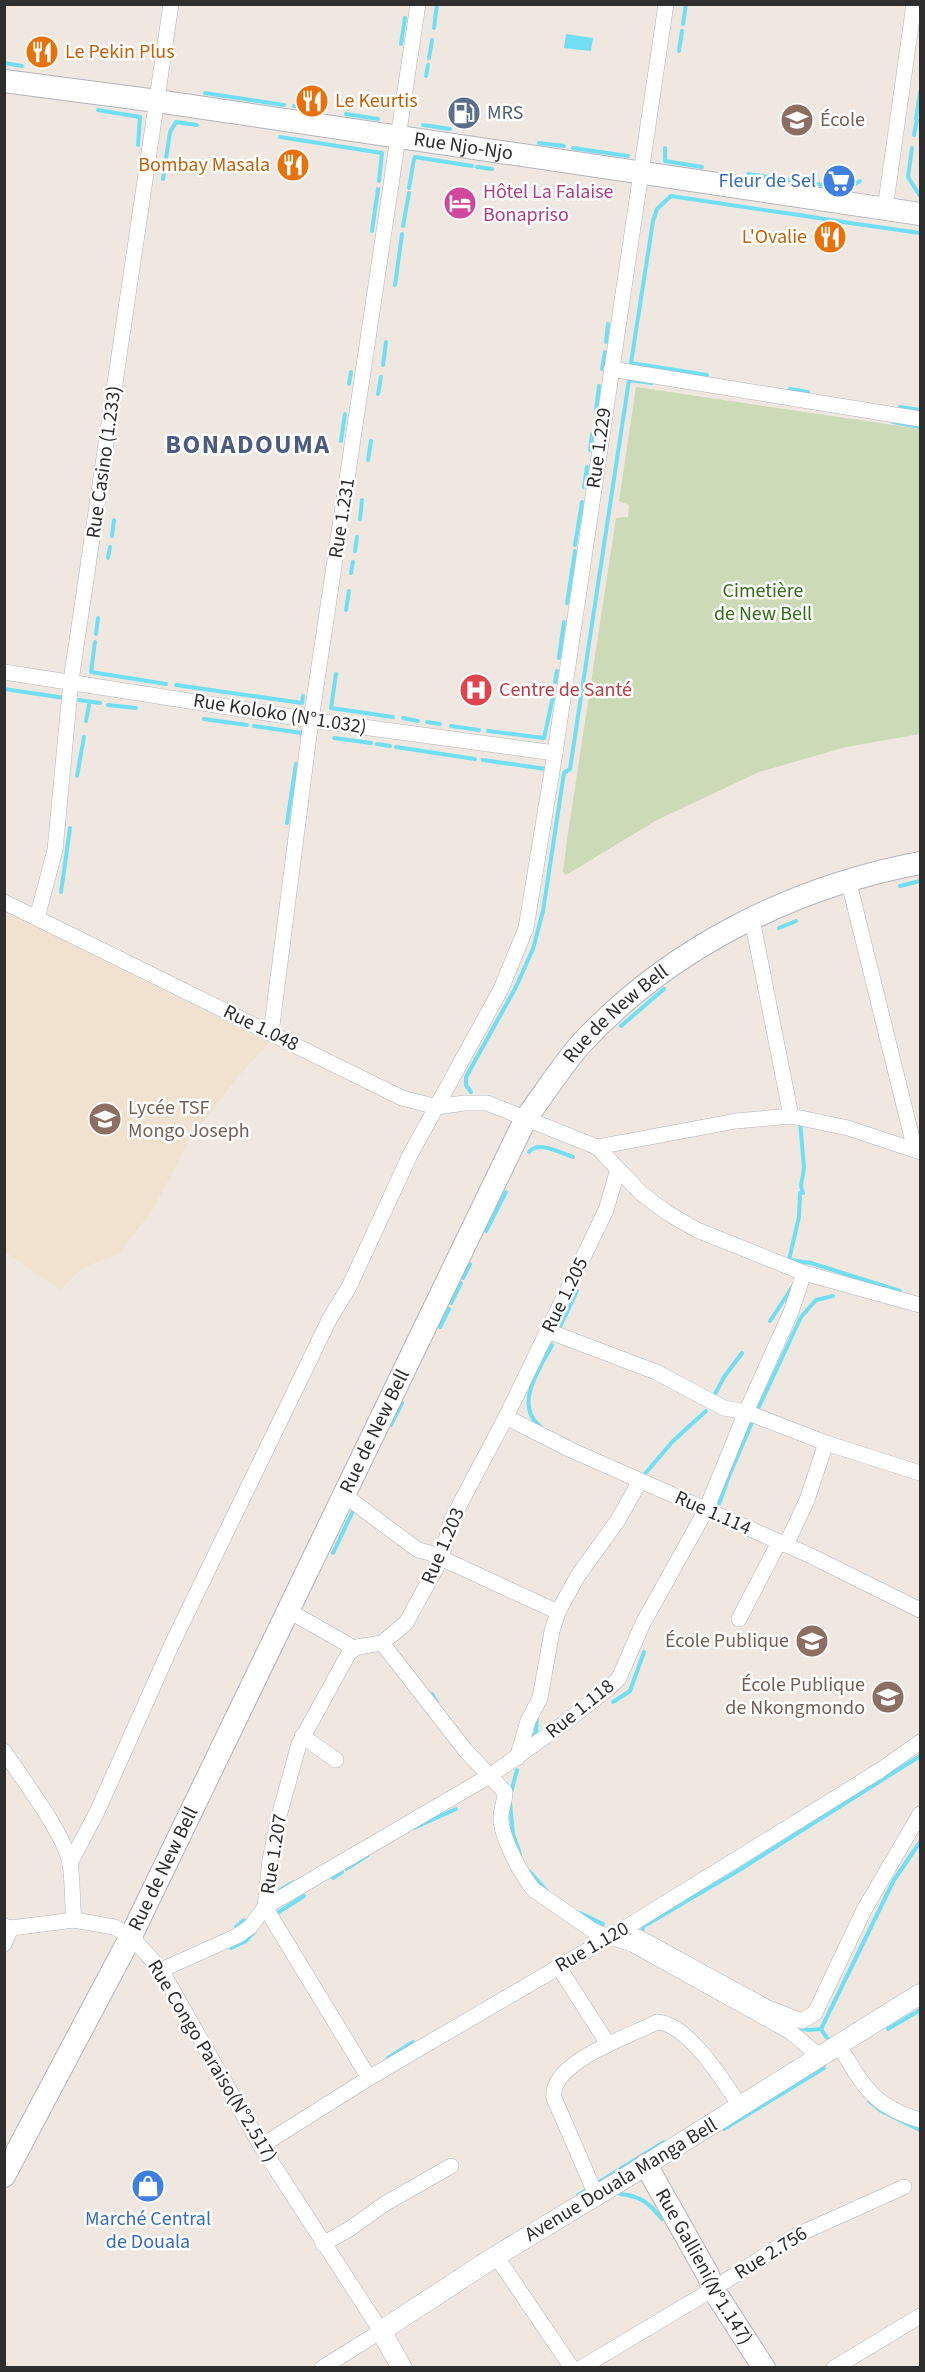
<svg xmlns="http://www.w3.org/2000/svg" width="925" height="2372" font-family="'Source Sans 3',sans-serif">
<style>
.education{fill:#f1e2d0}
.cemetery{fill:#ccdab7}
.water{fill:#71dff3}
.lines{fill:none;stroke-linecap:round;stroke-linejoin:round}
.stream{stroke:#71dff3;stroke-width:4}
.minor-casing{stroke:#b0b4be;stroke-width:16}
.tertiary-casing{stroke:#b0b4be;stroke-width:21}
.secondary-casing{stroke:#b0b4be;stroke-width:24}
.minor{stroke:#fff;stroke-width:15}
.tertiary{stroke:#fff;stroke-width:20}
.secondary{stroke:#fff;stroke-width:22}
.labels{text-anchor:middle;dominant-baseline:central;stroke-width:5;stroke-linejoin:round;paint-order:stroke}
.food-label{font-size:20px;fill:#c56008;stroke:#fff;text-anchor:start}
.service-label{font-size:20px;fill:#4e5e75;stroke:#fff;text-anchor:start}
.education-label{font-size:20px;fill:#785e54;stroke:#fff;text-anchor:start}
.street-label{font-size:20px;fill:#2e2e2e;stroke:#fff}
.shop-label{font-size:20px;fill:#366cbe;stroke:#fff;text-anchor:end}
.hotel-label{font-size:20px;fill:#b23c85;stroke:#fff;text-anchor:start}
.park-label{font-size:20px;fill:#347019;stroke:#fff}
.health-label{font-size:20px;fill:#be3a42;stroke:#fff;text-anchor:start}
.district-label{font-size:26px;font-weight:bold;letter-spacing:1.5px;fill:#4c5b81;stroke:#fff}
</style>
<rect width="100%" height="100%" fill="#efe7e0"/>
<!-- education -->
<path class="education" d="M5,912L269,1043L235,1080L188,1142L154,1208L120,1253L82,1268L60,1290L5,1252Z"/>
<!-- cemetery -->
<path class="cemetery" d="M636,387L920,429V734L846,747L759,772L657,820L566,875L563,872L567,840L616,518L628,517L629,505L619,501Z"/>
<!-- water -->
<path class="water" d="M566,34L593,38L591,51L564,48Z"/>
<g class="lines">
<!-- stream -->
<g class="stream">
<path d="M683,24L686,4"/>
<path d="M434,28L437,4"/>
<path d="M401,44L405,18"/>
<path d="M679,51L682,31"/>
<path d="M429,58L432,40"/>
<path d="M4,63L22,66"/>
<path d="M426,76L428,65"/>
<path d="M205,93L284,105"/>
<path d="M294,106L309,108"/>
<path d="M98,110L140,117L138,145"/>
<path d="M346,114L378,119"/>
<path d="M916,119L920,92"/>
<path d="M423,125L450,129"/>
<path d="M914,135L917,120"/>
<path d="M280,137L382,153L379,181"/>
<path d="M539,143L564,146"/>
<path d="M573,148L628,156"/>
<path d="M665,148V161L702,167"/>
<path d="M912,148L908,177L920,196"/>
<path d="M415,157L472,166"/>
<path d="M477,167L492,169"/>
<path d="M748,174L802,182"/>
<path d="M163,179L170,132L176,122L197,125"/>
<path d="M811,183L847,189L860,181"/>
<path d="M409,188L414,159"/>
<path d="M771,211L799,215"/>
<path d="M799,215L850,223"/>
<path d="M850,223L920,233"/>
<path d="M403,226L409,193"/>
<path d="M372,231L378,189"/>
<path d="M395,285L402,234"/>
<path d="M606,342L608,324"/>
<path d="M383,365L386,342"/>
<path d="M602,369L605,352"/>
<path d="M707,375L631,363L653,221L657,209L671,196L771,211"/>
<path d="M349,384L351,372"/>
<path d="M790,389L808,392"/>
<path d="M378,394L381,377"/>
<path d="M900,407L920,410"/>
<path d="M596,410L599,386"/>
<path d="M893,422L920,427"/>
<path d="M341,441L345,414"/>
<path d="M590,450L592,434"/>
<path d="M368,460L371,441"/>
<path d="M584,487L587,467"/>
<path d="M360,519L362,500"/>
<path d="M112,536L114,520"/>
<path d="M575,545L582,502"/>
<path d="M355,551L357,537"/>
<path d="M108,558L110,547"/>
<path d="M351,573L353,562"/>
<path d="M567,603L575,551"/>
<path d="M346,610L349,591"/>
<path d="M96,634L98,618"/>
<path d="M95,642L91,672L166,684"/>
<path d="M559,658L564,622"/>
<path d="M336,674L331,708L393,717"/>
<path d="M555,682L557,671"/>
<path d="M176,685L302,703L303,696"/>
<path d="M4,689L65,698"/>
<path d="M79,700L100,703"/>
<path d="M108,705L136,708"/>
<path d="M403,718L418,721"/>
<path d="M204,719L247,725"/>
<path d="M86,721L89,705"/>
<path d="M427,722L440,724"/>
<path d="M254,726L302,733V736"/>
<path d="M451,726L479,730"/>
<path d="M488,731L544,738L554,692"/>
<path d="M334,738L371,743"/>
<path d="M377,744L390,746"/>
<path d="M396,747L475,759"/>
<path d="M483,760L546,769"/>
<path d="M77,776L84,737"/>
<path d="M287,823L296,764"/>
<path d="M900,886L920,881"/>
<path d="M61,892L70,828"/>
<path d="M779,928L796,921"/>
<path d="M621,1026L664,989"/>
<path d="M471,1092L466,1085V1077L516,987L533,949L543,911L564,773L570,769L629,380L652,383"/>
<path d="M529,1152C539,1140 560,1153 573,1157"/>
<path d="M486,1231L506,1192"/>
<path d="M789,1260L799,1217L800,1193H803L801,1186L804,1168L800,1121"/>
<path d="M791,1260L811,1263L900,1291"/>
<path d="M463,1278L470,1264"/>
<path d="M451,1303L461,1283"/>
<path d="M770,1321L793,1286"/>
<path d="M440,1327L449,1309"/>
<path d="M558,1331L577,1291"/>
<path d="M715,1394L724,1377L742,1353"/>
<path d="M756,1413L801,1317L816,1300L833,1296"/>
<path d="M391,1425L402,1403"/>
<path d="M541,1427C513,1405 539,1370 552,1345"/>
<path d="M644,1475L672,1442L706,1411"/>
<path d="M719,1504L729,1476L753,1420"/>
<path d="M333,1553L354,1509"/>
<path d="M432,1694L437,1703"/>
<path d="M613,1702L630,1691L644,1652"/>
<path d="M532,1739L536,1732L537,1717"/>
<path d="M511,1793L517,1770"/>
<path d="M510,1803L513,1834L520,1854"/>
<path d="M414,1828L456,1809"/>
<path d="M346,1869L368,1855"/>
<path d="M529,1871L546,1890"/>
<path d="M333,1878L342,1872"/>
<path d="M280,1890L294,1882"/>
<path d="M580,1913L603,1924"/>
<path d="M274,1915L304,1896"/>
<path d="M236,1927L244,1920"/>
<path d="M641,1933L644,1926L736,1872L920,1756"/>
<path d="M231,1948L246,1941L255,1931"/>
<path d="M794,2027L809,2030L821,2029"/>
<path d="M821,2029L894,1880L920,1842"/>
<path d="M821,2029L827,2038"/>
<path d="M888,2029L920,2010"/>
<path d="M388,2058L413,2042"/>
<path d="M869,2101L881,2111L920,2130"/>
<path d="M724,2129L824,2068"/>
<path d="M596,2184L664,2142"/>
<path d="M620,2194C641,2196 649,2203 662,2219"/>
<path d="M578,2195L590,2188"/>
</g>
<!-- minor casing -->
<g class="minor-casing">
<g id="minor">
<path d="M885,209L914,4"/>
<path d="M611,369L920,419"/>
<path d="M4,672L311,720L555,753"/>
<path d="M848,879L915,1150"/>
<path d="M4,902L402,1098L437,1107L464,1103H487L597,1147L736,1121L791,1116L848,1128L920,1152"/>
<path d="M37,918L55,850L71,681L171,4"/>
<path d="M752,919L791,1116"/>
<path d="M271,1033L311,720L418,4"/>
<path d="M597,1147L641,1193L666,1212L697,1230L804,1273L920,1305"/>
<path d="M618,1169L606,1210L506,1417L451,1521L441,1559L406,1623L382,1643L466,1751L505,1792C505,1802 500,1811 501,1821C503,1840 521,1875 534,1890L595,1932L632,1944L791,2032L819,2056"/>
<path d="M548,1331L656,1372L724,1408L746,1412L826,1443L920,1473"/>
<path d="M506,1417L571,1450L809,1555L920,1610"/>
<path d="M344,1495L418,1550L430,1553L558,1612"/>
<path d="M786,1545L807,1500L826,1443"/>
<path d="M289,1611L354,1648"/>
<path d="M739,1619L779,1542"/>
<path d="M302,1736L336,1760"/>
<path d="M4,1751C22,1779 65,1834 70,1864C73,1882 72,1902 74,1920L114,1927L131,1936L161,1970L261,2146L381,2331L322,2368"/>
<path d="M517,1758L528,1721L540,1698L552,1631L558,1612L577,1577L618,1520L640,1481"/>
<path d="M70,1863L97,1812L173,1642L330,1318L349,1287L410,1155L501,989L526,928L555,753L666,4"/>
<path d="M4,1926L11,1928L74,1920"/>
<path d="M638,1937L768,2008L802,2021L815,2013L864,1910L920,1814"/>
<path d="M4,1944L11,1928"/>
<path d="M558,1966L608,2044"/>
<path d="M161,1970L237,1936L250,1927L265,1907L491,1775L563,1724L609,1688L619,1678L643,1623L706,1510L746,1412L791,1312L804,1273"/>
<path d="M838,2044C863,2085 872,2106 920,2120"/>
<path d="M369,2078L265,1907L270,1860L279,1816L299,1744L349,1653L357,1647L382,1643"/>
<path d="M261,2146L369,2078L622,1930L879,1771L920,1742"/>
<path d="M596,2195L554,2098C549,2062 631,2036 657,2022C689,2024 723,2081 740,2106"/>
<path d="M323,2244L351,2228L386,2203L451,2166"/>
<path d="M496,2256L572,2368"/>
<path d="M581,2368L713,2289L797,2235L904,2187"/>
<path d="M834,2368L920,2316"/>
</g>
</g>
<!-- tertiary casing -->
<g class="tertiary-casing">
<path id="tertiary" d="M402,2368L381,2331L496,2256L622,2180L920,1994"/>
</g>
<!-- secondary casing -->
<g class="secondary-casing">
<g id="secondary">
<path id="s1" d="M4,81L157,101L920,214"/>
<path id="s2" d="M646,2165L708,2275L713,2289L764,2368"/>
<path id="s3" d="M4,2176L131,1936L526,1118C544,1094 560,1068 580,1045C669,948 793,887 920,863"/>
</g>
</g>
<!-- minor -->
<use href="#minor" class="minor"/>
<!-- tertiary -->
<use href="#tertiary" class="tertiary"/>
<!-- secondary -->
<use href="#secondary" class="secondary"/>
</g>
<!-- icons -->
<defs>
<g id="restaurant-disc" transform="scale(1.725)"><circle r="9.5" fill="#e8710a" stroke="#fff"/><path d="M-5-6h1v4h1v-4h1v4h1v-4h1v5L-1.5 .5V6h-2V.5L-5-1ZM5-6V6H3V1.5H1.5Q1.5-4 5-6Z" fill="#fff"/></g>
<g id="fuel-disc" transform="scale(1.725)"><circle r="9.5" fill="#5c6f8a" stroke="#fff"/><path d="M-5.5-6h7V0h2V4h1.3V-2.5L3-4.5l.8-.8L6-3V5H2.5V1h-1V6h-7ZM-4.2-4.7v3.2H.2V-4.7Z" fill="#fff"/></g>
<g id="school-disc" transform="scale(1.725)"><circle r="9.5" fill="#8d6e63" stroke="#fff"/><path d="M0-5L7-2L0 1L-7-2ZM-4 1L0 2.5L4 1V4Q0 6-4 4Z" fill="#fff"/></g>
<g id="supermarket-disc" transform="scale(1.725)"><circle r="9.5" fill="#3f7fe0" stroke="#fff"/><path d="M-6-5.5h2.5l.6 2H6L4.5 2H-2.5L-4.4-4H-6ZM-1.5 3.2a1.3 1.3 0 1 0 .1 0ZM3 3.2a1.3 1.3 0 1 0 .1 0Z" fill="#fff"/></g>
<g id="hotel-disc" transform="scale(1.725)"><circle r="9.5" fill="#d1479c" stroke="#fff"/><path d="M-6-4.5h1.5V1H6V5H4.5V3h-9V5H-6ZM-4 0a1.8 1.8 0 1 1 3.6 0ZM.5 0V-2.5h3Q6-2.5 6 0Z" fill="#fff"/></g>
<g id="hospital-disc" transform="scale(1.725)"><circle r="9.5" fill="#e0444e" stroke="#fff"/><path d="M-5-5h3v3.5h4V-5h3V5h-3V1.5h-4V5h-3Z" fill="#fff"/></g>
<g id="shop-disc" transform="scale(1.725)"><circle r="9.5" fill="#3f7fe0" stroke="#fff"/><path d="M-5-2.5h2.3a2.7 3.5 0 0 1 5.4 0H5L5.5 6h-11ZM-1.5-2.5h3a1.5 2.3 0 0 0-3 0Z" fill="#fff"/></g>
</defs>
<g fill-rule="evenodd">
<use href="#restaurant-disc" x="42" y="52"/>
<use href="#restaurant-disc" x="312" y="101"/>
<use href="#fuel-disc" x="464" y="113"/>
<use href="#school-disc" x="797" y="120"/>
<use href="#restaurant-disc" x="293" y="165"/>
<use href="#supermarket-disc" x="839" y="181"/>
<use href="#hotel-disc" x="460" y="203"/>
<use href="#restaurant-disc" x="830" y="237"/>
<use href="#hospital-disc" x="476" y="690"/>
<use href="#school-disc" x="105" y="1119"/>
<use href="#school-disc" x="812" y="1641"/>
<use href="#school-disc" x="888" y="1697"/>
<use href="#shop-disc" x="148" y="2186"/>
</g>
<g class="labels">
<!-- food labels -->
<g class="food-label">
<text x="65" y="52">Le Pekin Plus</text>
<text x="335" y="101">Le Keurtis</text>
<text x="270" y="165" text-anchor="end">Bombay Masala</text>
<text x="807" y="237" text-anchor="end">L'Ovalie</text>
</g>
<!-- service labels -->
<g class="service-label">
<text x="487" y="113">MRS</text>
</g>
<!-- education labels -->
<g class="education-label">
<text x="820" y="120">École</text>
<text x="128" y="1108">Lycée TSF<tspan x="128" dy="23">Mongo Joseph</tspan></text>
<text x="789" y="1641" text-anchor="end">École Publique</text>
<text x="865" y="1685" text-anchor="end">École Publique<tspan x="865" dy="23">de Nkongmondo</tspan></text>
</g>
<!-- street labels -->
<g class="street-label">
<text stroke="none"><textPath href="#s1" startOffset="464">Rue Njo-Njo</textPath></text>
<text transform="translate(599 448) rotate(-82)">Rue 1.229</text>
<text transform="translate(104 462) rotate(-82)">Rue Casino (1.233)</text>
<text transform="translate(342 518) rotate(-81)">Rue 1.231</text>
<text transform="translate(280 714) rotate(9)">Rue Koloko (N°1.032)</text>
<text stroke="none"><textPath href="#s3" startOffset="1318">Rue de New Bell</textPath></text>
<text transform="translate(261 1028) rotate(26)">Rue 1.048</text>
<text transform="translate(565 1295) rotate(-64)">Rue 1.205</text>
<text stroke="none"><textPath href="#s3" startOffset="832">Rue de New Bell</textPath></text>
<text transform="translate(713 1513) rotate(24)">Rue 1.114</text>
<text transform="translate(443 1546) rotate(-67)">Rue 1.203</text>
<text transform="translate(580 1709) rotate(-39)">Rue 1.118</text>
<text transform="translate(274 1854) rotate(-81)">Rue 1.207</text>
<text stroke="none"><textPath href="#s3" startOffset="346">Rue de New Bell</textPath></text>
<text transform="translate(592 1947) rotate(-30)">Rue 1.120</text>
<text transform="translate(212 2061) rotate(59)">Rue Congo Paraiso(N°2.517)</text>
<text transform="translate(621 2180) rotate(-31)">Avenue Douala Manga Bell</text>
<text transform="translate(771 2253) rotate(-32)">Rue 2.756</text>
<text stroke="none"><textPath href="#s2" startOffset="117">Rue Gallieni(N°1.147)</textPath></text>
</g>
<!-- shop labels -->
<g class="shop-label">
<text x="816" y="181">Fleur de Sel</text>
<text x="148" y="2219" text-anchor="middle">Marché Central<tspan x="148" dy="23">de Douala</tspan></text>
</g>
<!-- hotel labels -->
<g class="hotel-label">
<text x="483" y="192">Hôtel La Falaise<tspan x="483" dy="23">Bonapriso</tspan></text>
</g>
<!-- park labels -->
<g class="park-label">
<text x="763" y="591">Cimetière<tspan x="763" dy="23">de New Bell</tspan></text>
</g>
<!-- health labels -->
<g class="health-label">
<text x="499" y="690">Centre de Santé</text>
</g>
<!-- district labels -->
<g class="district-label">
<text x="248" y="444">BONADOUMA</text>
</g>
</g>
<!-- border -->
<rect width="925" height="2372" fill="none" stroke="#2e2e2e" stroke-width="12"/>
</svg>
